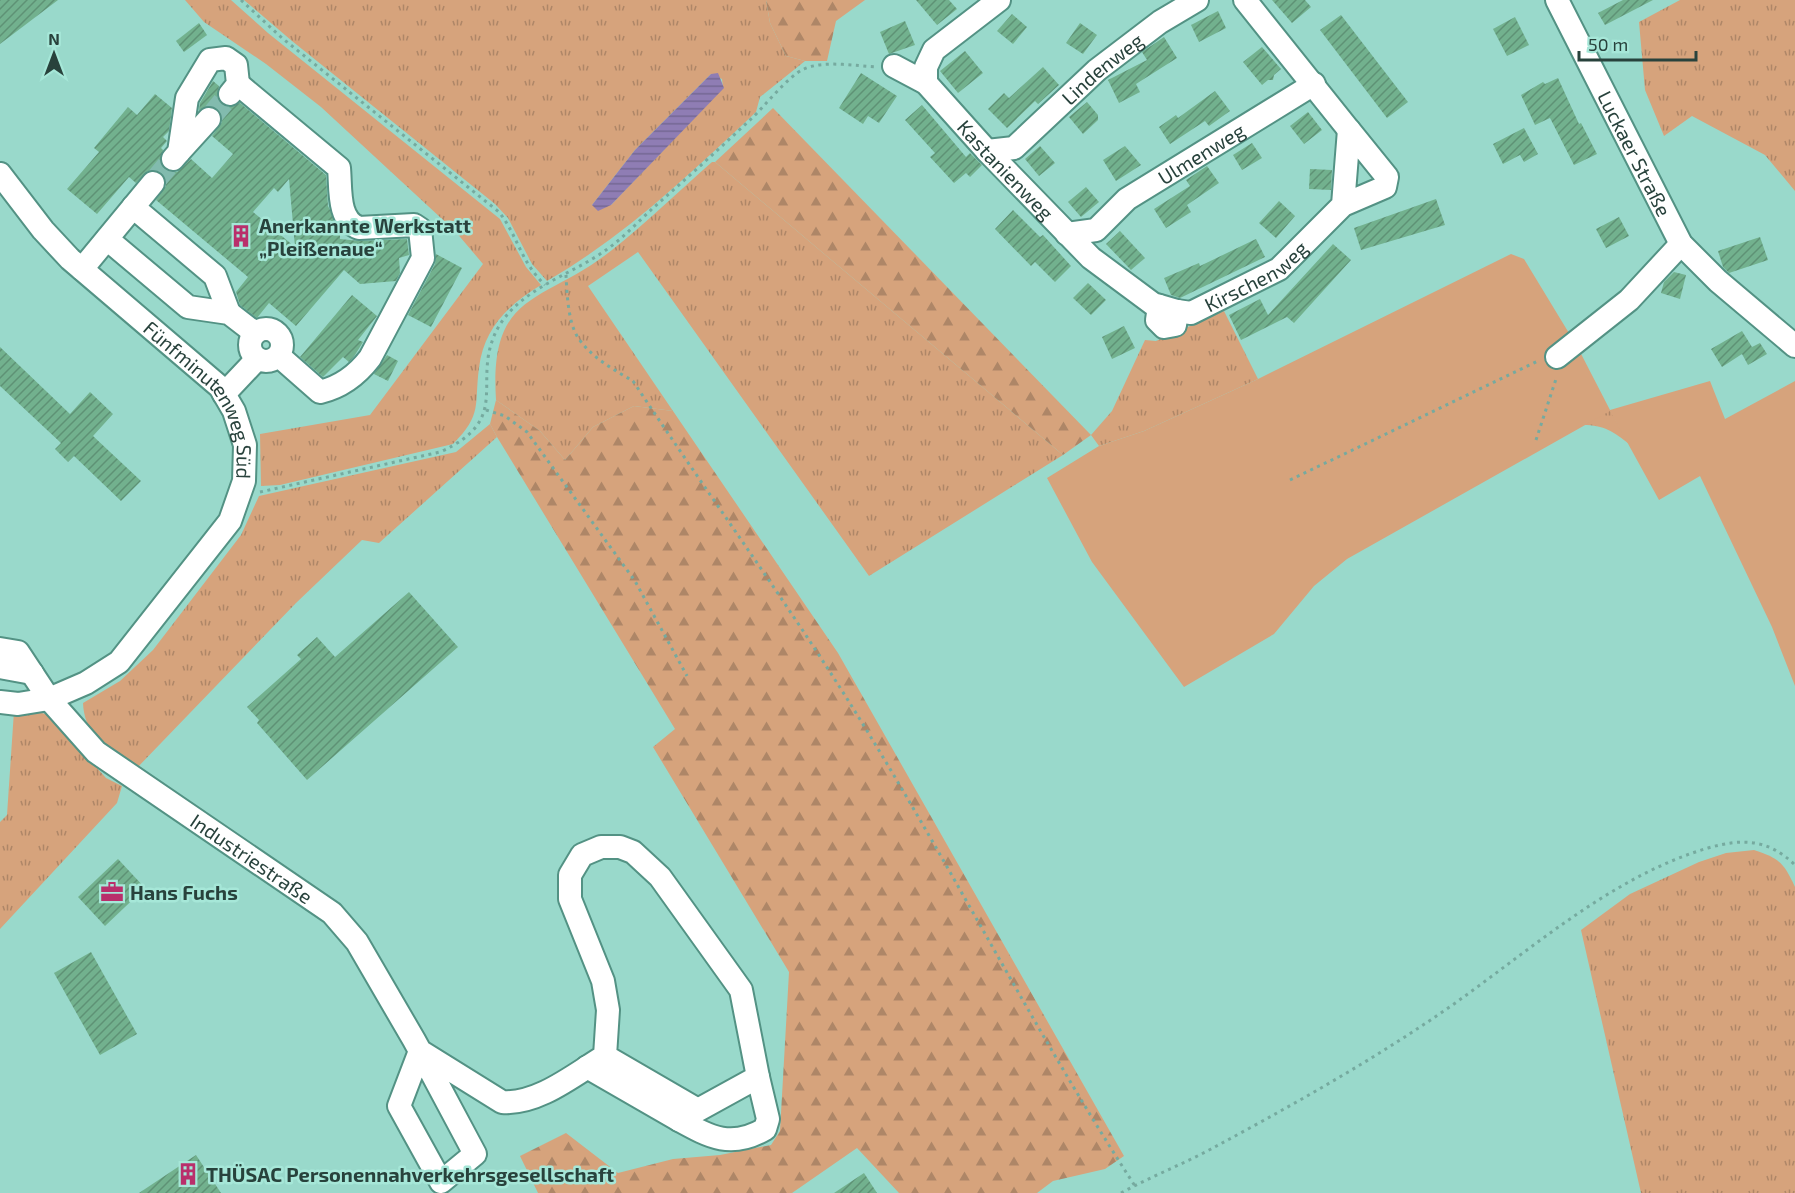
<svg xmlns="http://www.w3.org/2000/svg" width="1795" height="1193" font-family="'Exo 2',sans-serif">
<style>
.grass{fill:url(#grass-tufts);fill-rule:evenodd}
.forest{fill:url(#forest-firs)}
.green{fill:#d6a37c}
.water{fill:url(#water-rules)}
.building{fill:url(#building-hatch);fill-rule:evenodd}
.lines{fill:none;stroke-linecap:round;stroke-linejoin:round}
.minor-tunnel{stroke:#82bbae;stroke-width:22;stroke-dasharray:22 11;stroke-linecap:butt}
.minor-casing{stroke:#539284;stroke-width:26}
.path{stroke:#76aa9f;stroke-width:3;stroke-dasharray:3 4.5;stroke-linecap:butt}
.minor{stroke:#fff;stroke-width:22}
.labels{text-anchor:middle;dominant-baseline:central;stroke-width:5;stroke-linejoin:round;paint-order:stroke}
.street-label{font-size:20px;fill:#28423c;stroke:#a6e7d8}
.poi-label{font-size:20px;font-weight:bold;fill:#28423c;stroke:#a6e7d8;text-anchor:start}
</style>
<defs>
<pattern id="grass-tufts" width="24" height="20" patternUnits="userSpaceOnUse" patternTransform="scale(1.5)"><rect width="24" height="20" fill="#d6a37c"/><path d="M3 7l-1-3M5 7V3M7 7l1-3M15 17l-1-3M17 17v-4M19 17l1-3" fill="none" stroke="#ae8667"/></pattern>
<pattern id="forest-firs" width="22" height="20" patternUnits="userSpaceOnUse" patternTransform="scale(1.5)"><rect width="22" height="20" fill="#d6a37c"/><path d="M5 1l3.5 6h-7zM16 11l3.5 6h-7z" fill="#ae8667"/></pattern>
<pattern id="water-rules" width="6" height="5" patternUnits="userSpaceOnUse" patternTransform="scale(1.5)"><rect width="6" height="5" fill="#8f7db4"/><path d="M0 2.5h6" fill="none" stroke="#756894"/></pattern>
<pattern id="building-hatch" width="6" height="6" patternUnits="userSpaceOnUse" patternTransform="scale(1.5)"><rect width="6" height="6" fill="#72b18e"/><path d="M-1 1l2-2M0 6l6-6M5 7l2-2" fill="none" stroke="#5e9275"/></pattern>
</defs>
<rect width="100%" height="100%" fill="#99d9cb"/>
<!-- grass -->
<g class="grass">
<path d="M185,0H231L268,33L500,219L526,267L541,285C508,305 484,328 479,368C474,405 483,414 453,444L280,485L261,486L260,434L370,415L483,264L455,231L321,107L266,64L204,22Z"/>
<path d="M244,0H766L770,23L786,56L805,61L760,97L756,112C690,174 625,236 547,281L532,264L508,218L495,204L292,41ZM711,74L722,79L723,88L611,205H592L635,150Z"/>
<path d="M1680,0H1795V191L1765,155L1692,116L1664,136L1645,90L1639,22Z"/>
<path d="M712,162H715L1063,455L869,576L638,252L588,286L673,411L634,406L593,427L565,460L540,431L496,400C489,289 543,305 612,250C646,223 679,191 712,162Z"/>
<path d="M1224,311L1258,379L1144,431L1099,446L1091,435L1112,411L1145,340L1156,341Z"/>
<path d="M1610,410L1629,444C1614,432 1604,425 1583,425Z"/>
<path d="M490,424L497,437L379,543L362,540L296,603L135,770C109,756 84,734 83,703L120,681L153,650L241,535L259,496L456,452Z"/>
<path d="M31,710L49,715L106,778L122,786L117,803L0,929V822L7,815L14,711Z"/>
<path d="M1754,850C1779,858 1784,863 1795,887V1193H1641L1581,930L1630,894L1699,862L1726,853Z"/>
</g>
<!-- forest -->
<g class="forest">
<path d="M766,0H865L836,21L827,61H805L786,56L770,23Z"/>
<path d="M773,108L1091,435L1063,455L715,162Z"/>
<path d="M496,400L540,431L565,460L593,427L634,406L673,411L838,653L1124,1156L1105,1169L1053,1181L1037,1193H899L857,1148L792,1193H538L520,1156L566,1133L618,1173L673,1159L720,1155L771,1145L780,1131L789,972L653,747L675,729L497,437L490,424Z"/>
</g>
<!-- green -->
<path class="green" d="M1511,254L1524,259L1578,348L1610,410L1710,381L1725,419L1795,381V686L1772,627L1700,476L1659,500L1610,411L1347,559L1314,586L1274,634L1184,687L1092,562L1047,478L1099,446L1144,431L1258,379Z"/>
<!-- water -->
<path class="water" d="M718,73L724,88L611,205L598,211L592,205L635,150L711,74Z"/>
<!-- building -->
<g class="building">
<path d="M0,0H58L0,44Z"/>
<path d="M916,0H949L957,9L937,25Z"/>
<path d="M1272,0H1305L1311,7L1292,23Z"/>
<path d="M1623,0H1653L1605,25L1598,13Z"/>
<path d="M1218,11L1226,28L1199,42L1191,25Z"/>
<path d="M1012,14L1027,27L1013,44L997,31Z"/>
<path d="M1341,15L1408,102L1387,118L1320,30Z"/>
<path d="M1515,17L1529,45L1507,56L1493,29Z"/>
<path d="M905,21L915,45L889,54L880,32Z"/>
<path d="M199,23L207,35L184,52L176,41Z"/>
<path d="M1080,23L1097,35L1083,54L1066,43Z"/>
<path d="M1164,37L1177,58L1136,84L1140,92L1119,103L1108,80L1147,60L1142,52Z"/>
<path d="M1262,47L1281,69L1274,75L1273,80H1268L1262,85L1243,62Z"/>
<path d="M965,51L983,73L958,93L940,71Z"/>
<path d="M1043,67L1059,85L1038,104L1035,101L1007,128L988,109L1004,93L1009,98Z"/>
<path d="M861,73L897,96L879,123L868,116L863,124L839,108Z"/>
<path d="M1558,78L1579,124L1581,123L1597,154L1574,165L1550,118L1535,125L1521,95L1543,82L1545,84Z"/>
<path d="M213,81L219,86L217,98L221,104L229,107L240,103L326,175L328,206L340,230V239L360,241L407,239L409,255L399,258L400,273L396,281L360,284L344,270L296,326L269,303L257,318L240,305L236,292L248,277L156,200L166,186L161,172L148,171L136,183L129,177L97,214L67,189L99,152L94,148L128,107L137,115L155,94L172,108L169,131L163,137L167,141L161,148L163,150L161,164L165,170L177,172L191,159L212,178L233,154L212,136L222,122L218,109L211,106L199,110L200,103ZM289,179L295,247L253,212L274,188L278,192Z"/>
<path d="M1215,91L1230,111L1209,126L1205,121L1170,144L1159,127L1176,115L1178,118Z"/>
<path d="M1087,102L1098,115V120L1083,134L1069,117Z"/>
<path d="M922,105L966,157L970,153L982,165L970,177L966,173L954,183L930,157L935,153L905,120Z"/>
<path d="M1308,112L1322,130L1304,144L1290,126Z"/>
<path d="M1524,128L1538,154L1524,162L1520,155L1503,164L1493,144Z"/>
<path d="M1252,143L1262,158L1242,170L1233,155Z"/>
<path d="M1040,146L1055,163L1039,176L1025,159Z"/>
<path d="M1125,146L1141,165L1116,181L1103,160Z"/>
<path d="M1207,166L1219,183L1187,205L1191,212L1166,228L1154,209L1190,186L1186,180Z"/>
<path d="M1310,169L1332,170L1331,190L1309,189Z"/>
<path d="M1086,187L1099,202L1081,217L1068,202Z"/>
<path d="M1436,199L1445,225L1361,250L1354,228Z"/>
<path d="M1279,201L1295,216L1276,238L1259,223Z"/>
<path d="M1013,210L1040,237L1043,235L1071,266L1055,282L1035,262L1031,266L995,229Z"/>
<path d="M1619,217L1629,236L1606,248L1596,229Z"/>
<path d="M1120,231L1145,258L1131,270L1106,244Z"/>
<path d="M1760,237L1768,260L1729,273L1723,267L1718,251Z"/>
<path d="M1256,239L1265,257L1180,298L1171,295L1164,278L1199,263L1200,266Z"/>
<path d="M1333,244L1351,260L1294,323L1287,317L1241,340L1229,315L1260,299L1268,315Z"/>
<path d="M436,254L462,268L431,327L408,315L435,264Z"/>
<path d="M1674,272L1686,275L1680,299L1661,293L1664,282Z"/>
<path d="M1088,283L1106,300L1091,315L1073,298Z"/>
<path d="M352,295L377,316L358,340L363,342L355,355L349,362L343,357L323,377L300,357Z"/>
<path d="M1124,326L1135,348L1112,359L1102,337Z"/>
<path d="M1742,331L1752,347L1760,343L1767,354L1748,365L1742,354L1722,367L1711,349Z"/>
<path d="M0,347L70,414L90,392L113,414L93,436L141,481L121,501L74,456L68,462L55,449L61,443L0,386Z"/>
<path d="M387,355L398,361L388,381L374,374Z"/>
<path d="M409,592L458,647L307,780L257,723L259,720L247,707L301,659L297,655L317,637L335,657Z"/>
<path d="M118,859L145,888L105,926L78,897Z"/>
<path d="M91,952L137,1034L100,1055L54,973Z"/>
<path d="M196,1155L221,1193H139Z"/>
<path d="M864,1173L877,1193H834Z"/>
</g>
<g class="lines">
<!-- minor-tunnel -->
<g class="minor-tunnel">
<path d="M209,119L229,95"/>
<path d="M153,183L173,159"/>
</g>
<!-- minor casing -->
<g class="minor-casing">
<g id="minor">
<path d="M1245,0L1349,130"/>
<path id="s1" d="M1557,0L1681,244L1718,281L1795,346"/>
<path id="s2" d="M894,66L926,83L987,151L1091,258L1153,304L1177,311L1191,313L1279,269L1343,205L1385,187L1387,177L1349,130L1343,205"/>
<path d="M926,83V67L934,50L999,0"/>
<path d="M238,84L339,168C341,188 337,220 359,228L414,225L420,229L423,258L370,358C357,375 341,387 320,392L279,356"/>
<path id="s3" d="M987,151L1014,148L1097,70L1160,22L1197,0"/>
<path d="M179,152L209,119"/>
<path d="M173,159L179,152L187,98L210,60L226,58L236,65L238,84L230,94"/>
<path id="s4" d="M0,174L43,230L70,259L220,387L234,411L245,445L244,481L230,521L119,662L86,683L49,699L18,704L0,702"/>
<path d="M133,207L215,276L229,313"/>
<path id="s5" d="M1067,234L1096,230L1127,199L1314,84"/>
<path d="M107,239L188,307L229,313L255,333"/>
<path d="M82,269L153,183"/>
<path d="M1159,306L1157,320L1164,327L1175,325L1177,311"/>
<circle cx="266" cy="345" r="16"/>
<path d="M1557,357L1629,300L1681,244"/>
<path d="M224,394L257,359"/>
<path id="s6" d="M0,649L18,652L49,699L96,752L332,913L357,942L414,1040L420,1051L475,1154L441,1182L399,1106L420,1051L502,1102C538,1105 575,1074 605,1056L698,1110L758,1077L741,990L660,877L633,852L620,847H601L582,855L570,875V899L603,981L608,1010L605,1056"/>
<path d="M0,667L32,673"/>
<path d="M587,1067L679,1120L693,1113"/>
<path d="M679,1120C710,1137 731,1149 765,1129L768,1119L758,1077"/>
</g>
</g>
<!-- path -->
<g class="path">
<path d="M241,0L282,38L499,212C518,236 520,261 545,285"/>
<path d="M566,275C567,294 568,320 577,336C589,356 614,370 633,381C705,490 782,595 851,705C950,863 1033,1029 1135,1186"/>
<path d="M486,410L505,416L527,432L635,581L687,676"/>
<path d="M1536,440L1557,376"/>
<path d="M1290,480L1540,360"/>
<path d="M260,492L440,452C516,418 468,380 499,326C522,288 571,275 606,250C623,238 638,222 653,208C686,179 719,149 751,119C765,106 788,76 804,69C824,60 856,66 877,67"/>
<path d="M1121,1193C1150,1177 1181,1165 1211,1149C1280,1112 1357,1069 1423,1025C1514,966 1602,879 1708,848C1743,838 1768,839 1795,865"/>
</g>
<!-- minor -->
<use href="#minor" class="minor"/>
</g>
<!-- icons -->
<defs>
<g id="building-bare" transform="scale(1.8)"><path d="M-4-6H4V6H1V3H-1V6H-4ZM-2.5-4.3h1.7v1.8h-1.7ZM.8-4.3h1.7v1.8H.8ZM-2.5-1h1.7V.8h-1.7ZM.8-1h1.7V.8H.8Z" fill="#b92f6b" stroke="#a6e7d8" stroke-width="2.5" paint-order="stroke"/></g>
<g id="office-bare" transform="scale(1.8)"><path d="M-6-3h4V-5.5h4V-3h4V5H-6ZM-1-4.5V-3h2v-1.5ZM-6 0V1H6V0Z" fill="#b92f6b" stroke="#a6e7d8" stroke-width="2.5" paint-order="stroke"/></g>
</defs>
<g fill-rule="evenodd">
<use href="#building-bare" x="241" y="236"/>
<use href="#office-bare" x="112" y="892"/>
<use href="#building-bare" x="188" y="1174"/>
</g>
<g class="labels">
<!-- street labels -->
<g class="street-label">
<text stroke="none"><textPath href="#s3" startOffset="146">Lindenweg</textPath></text>
<text stroke="none"><textPath href="#s5" startOffset="160">Ulmenweg</textPath></text>
<text stroke="none"><textPath href="#s1" startOffset="172">Luckaer Straße</textPath></text>
<text stroke="none"><textPath href="#s2" startOffset="154">Kastanienweg</textPath></text>
<text stroke="none"><textPath href="#s2" startOffset="468">Kirschenweg</textPath></text>
<text stroke="none"><textPath href="#s4" startOffset="308">Fünfminutenweg Süd</textPath></text>
<text stroke="none"><textPath href="#s6" startOffset="334">Industriestraße</textPath></text>
</g>
<!-- poi labels -->
<g class="poi-label">
<text x="259" y="225">Anerkannte Werkstatt<tspan x="259" dy="23">„Pleißenaue“</tspan></text>
<text x="130" y="892">Hans Fuchs</text>
<text x="206" y="1174">THÜSAC Personennahverkehrsgesellschaft</text>
</g>
</g>
<!-- north arrow -->
<g transform="translate(54 54)" stroke="#a6e7d8" stroke-width="4.5" paint-order="stroke">
<path d="M0-4.5L10 22L0 15L-10 22Z" fill="#28423c"/>
<text y="-9" font-size="16" font-weight="bold" text-anchor="middle" fill="#28423c">N</text>
</g>
<!-- scale -->
<path d="M1579 51v9h117v-9" fill="none" stroke="#28423c" stroke-width="3"/>
<text x="1588" y="51" font-size="18" fill="#28423c" stroke="#a6e7d8" stroke-width="4.5" paint-order="stroke">50 m</text>
</svg>
